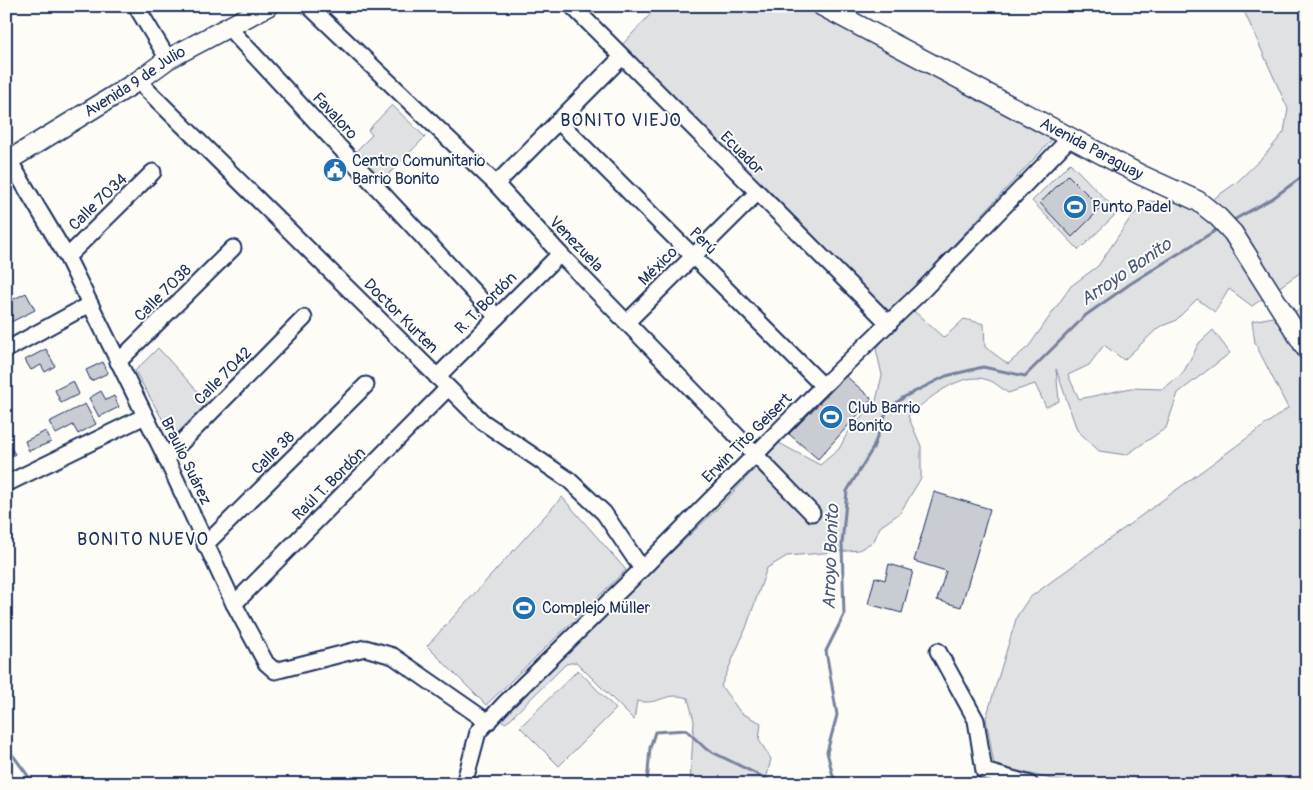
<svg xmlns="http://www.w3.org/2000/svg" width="1313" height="790" font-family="Pangolin,sans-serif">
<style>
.green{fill:#e0e1e3;stroke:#7e88a0}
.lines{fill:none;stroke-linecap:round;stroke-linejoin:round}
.stream{stroke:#76819c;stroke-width:3}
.building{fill:#c9ccd3;stroke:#1b2f5e}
.minor-casing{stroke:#1b2f5e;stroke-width:19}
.major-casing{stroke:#1b2f5e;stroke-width:22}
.minor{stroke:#fdfcf7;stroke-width:15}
.major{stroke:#fdfcf7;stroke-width:19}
.labels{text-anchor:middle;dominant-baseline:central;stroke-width:4;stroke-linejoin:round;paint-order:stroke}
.street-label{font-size:16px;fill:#1b2f5e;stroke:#fdfcf7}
.poi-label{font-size:16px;fill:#1b2f5e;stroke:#fdfcf7;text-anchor:start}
.neighbourhood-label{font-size:18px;letter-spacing:1px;fill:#1b2f5e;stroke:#fdfcf7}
.water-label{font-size:18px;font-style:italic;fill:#49587d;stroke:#fdfcf7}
</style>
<rect width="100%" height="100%" fill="#fdfcf7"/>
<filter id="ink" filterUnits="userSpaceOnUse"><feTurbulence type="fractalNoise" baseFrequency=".02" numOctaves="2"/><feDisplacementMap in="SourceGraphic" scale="10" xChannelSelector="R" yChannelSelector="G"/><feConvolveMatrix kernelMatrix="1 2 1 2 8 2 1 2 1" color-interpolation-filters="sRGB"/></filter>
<g filter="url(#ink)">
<!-- green -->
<g class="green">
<path d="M658,6H839L1062,129L888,315L620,47Z"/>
<path d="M1247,6H1307V268L1252,306L1229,289L1215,312L1197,299L1175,321L1159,327L1124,360L1104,345L1089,365L1068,375L1079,399L1131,388L1163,389L1183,373L1199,343L1213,330L1230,353L1178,393L1166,428L1126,455L1099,451L1077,430L1056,369L1059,401L1046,407L1035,384L1008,393C1002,389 995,382 988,380C961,370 927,400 908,416L921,446V478L900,513L880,527L874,541L859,550L787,556L767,568L746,628L721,686L741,713L761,723L759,740L771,759L765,784H690L694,721L688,698C664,691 660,706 637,701L634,720L576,662L566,664L506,723L498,719L721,505L779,443L820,465L839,449L847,434L876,401L882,375L876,349L892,330L914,311L944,338L964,319L984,324L985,347L1008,364L1029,346L1071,286L1098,266L1131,217L1149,201L1168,203L1212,200L1237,182L1265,155L1284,132L1288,109L1244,11Z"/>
<path d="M392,105L425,137L381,182L352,155L372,135L368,130Z"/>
<path d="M1070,163L1118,212L1079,250L1032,201Z"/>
<path d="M1307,306V784H1072L994,765L986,718L1017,616L1029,598L1288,408L1255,343L1252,321L1289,314Z"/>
<path d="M158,348L209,404L173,438L135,371Z"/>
<path d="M562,497L626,570L486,705L427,646Z"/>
<path d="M578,670L616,709L559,766L520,727Z"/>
</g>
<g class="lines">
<!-- stream -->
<g class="stream">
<path d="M1230,222L1273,198L1307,173"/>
<path d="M6,746L34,784"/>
<path d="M647,784L650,748L655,732L686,730L706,749L777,784"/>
<path d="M840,784L833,776L827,752L837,715L826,651L844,615L842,544L847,491L873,448L887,410L904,397L946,376L983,367L1025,376L1086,315L1130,284L1221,227"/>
</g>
</g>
<!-- building -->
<g class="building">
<path d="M1068,175L1101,208L1072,237L1040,203Z"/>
<path d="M26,293L35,310L7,324L6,303Z"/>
<path d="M46,349L55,366L45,372L41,365L31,370L25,360Z"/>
<path d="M103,362L108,373L91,381L86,370Z"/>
<path d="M846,376L872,399L818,459L789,434Z"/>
<path d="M73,381L79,394L61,403L55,390Z"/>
<path d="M101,391L106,400L114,396L119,407L99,417L89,398Z"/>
<path d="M85,404L96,424L78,434L73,425L56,434L49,422Z"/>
<path d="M46,431L51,442L29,451L25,441Z"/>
<path d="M6,441L15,454L6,460Z"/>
<path d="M934,492L990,509L961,607L937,600L946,571L914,561Z"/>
<path d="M889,564L913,571L902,613L868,604L875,577L885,580Z"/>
</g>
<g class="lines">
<!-- minor casing -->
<g class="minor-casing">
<g id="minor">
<path d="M136,6L168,59"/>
<path d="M309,6L496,184L560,254L812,513"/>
<path d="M572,6L889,324"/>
<path d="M228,27L497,317"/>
<path d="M138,81L483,422L569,480L604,513L642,569"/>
<path d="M558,121L823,386"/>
<path d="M6,155L67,257L166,458L234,604L266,663L275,671L365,648L393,656L488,722"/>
<path d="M496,184L622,57"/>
<path d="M67,257L153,172"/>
<path d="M627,322L757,193"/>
<path d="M6,350L90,304"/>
<path d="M118,362L233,248"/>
<path d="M437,377L560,254"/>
<path d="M166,458L304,318"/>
<path d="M6,484L145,416"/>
<path d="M205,545L366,385"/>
<path d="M234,604L448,388"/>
<path d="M938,651L976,720L984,771L1030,784"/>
<path d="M464,784L478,732L506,702L642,569L823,386L924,289L1071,137"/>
</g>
</g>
<!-- major casing -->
<g class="major-casing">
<g id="major">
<path id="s1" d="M822,6L1141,175L1198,201L1218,217L1233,233L1307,350"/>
<path id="s2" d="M6,162L138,81L168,59L268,6"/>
</g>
</g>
<!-- minor -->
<use href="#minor" class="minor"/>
<!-- major -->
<use href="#major" class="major"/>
</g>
</g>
<!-- icons -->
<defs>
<g id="civic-disc" transform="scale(1.25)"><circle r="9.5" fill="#1f6fb2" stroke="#fdfcf7"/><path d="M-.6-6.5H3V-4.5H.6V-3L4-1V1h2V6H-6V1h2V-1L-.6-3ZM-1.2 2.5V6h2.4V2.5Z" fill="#fff"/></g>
<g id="stadium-disc" transform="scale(1.25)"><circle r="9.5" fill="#1f6fb2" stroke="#fdfcf7"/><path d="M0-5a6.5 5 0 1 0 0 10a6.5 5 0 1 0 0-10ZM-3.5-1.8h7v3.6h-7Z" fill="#fff"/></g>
</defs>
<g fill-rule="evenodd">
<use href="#civic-disc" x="335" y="170"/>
<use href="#stadium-disc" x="1075" y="207"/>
<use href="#stadium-disc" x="831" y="417"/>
<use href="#stadium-disc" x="524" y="608"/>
</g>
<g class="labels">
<!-- street labels -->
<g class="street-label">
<text stroke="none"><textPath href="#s2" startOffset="152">Avenida 9 de Julio</textPath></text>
<text transform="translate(335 116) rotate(47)">Favaloro</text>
<text stroke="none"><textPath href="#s1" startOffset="305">Avenida Paraguay</textPath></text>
<text transform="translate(742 153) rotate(45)">Ecuador</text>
<text transform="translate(98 202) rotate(-44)">Calle 7034</text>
<text transform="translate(703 241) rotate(45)">Perú</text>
<text transform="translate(576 244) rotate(46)">Venezuela</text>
<text transform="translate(658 266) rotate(-45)">México</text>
<text transform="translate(163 293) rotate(-45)">Calle 7038</text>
<text transform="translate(486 303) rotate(-45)">R. T. Bordón</text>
<text transform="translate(401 316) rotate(45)">Doctor Kurten</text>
<text transform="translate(223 376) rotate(-45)">Calle 7042</text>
<text transform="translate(747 438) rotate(-45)">Erwin Tito Geisert</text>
<text transform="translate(273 453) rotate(-45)">Calle 38</text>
<text transform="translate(186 461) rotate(64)">Braulio Suárez</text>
<text transform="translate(329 484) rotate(-45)">Raúl T. Bordón</text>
</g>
<!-- poi labels -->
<g class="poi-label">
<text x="352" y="161">Centro Comunitario<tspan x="352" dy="18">Barrio Bonito</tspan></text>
<text x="1092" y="207">Punto Padel</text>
<text x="848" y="408">Club Barrio<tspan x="848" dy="18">Bonito</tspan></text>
<text x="542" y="608">Complejo Müller</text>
</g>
<!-- neighbourhood labels -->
<g class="neighbourhood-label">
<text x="621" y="120">BONITO VIEJO</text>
<text x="143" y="539">BONITO NUEVO</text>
</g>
<!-- water labels -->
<g class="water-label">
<text transform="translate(1126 272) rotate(-34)">Arroyo Bonito</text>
<text transform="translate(831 557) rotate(-88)">Arroyo Bonito</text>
</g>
</g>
<!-- margin -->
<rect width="1313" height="790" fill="none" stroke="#fdfcf7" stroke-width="25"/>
<rect x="12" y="12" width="1288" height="765" fill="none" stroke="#1b2f5e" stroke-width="2" filter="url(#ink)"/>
</svg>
